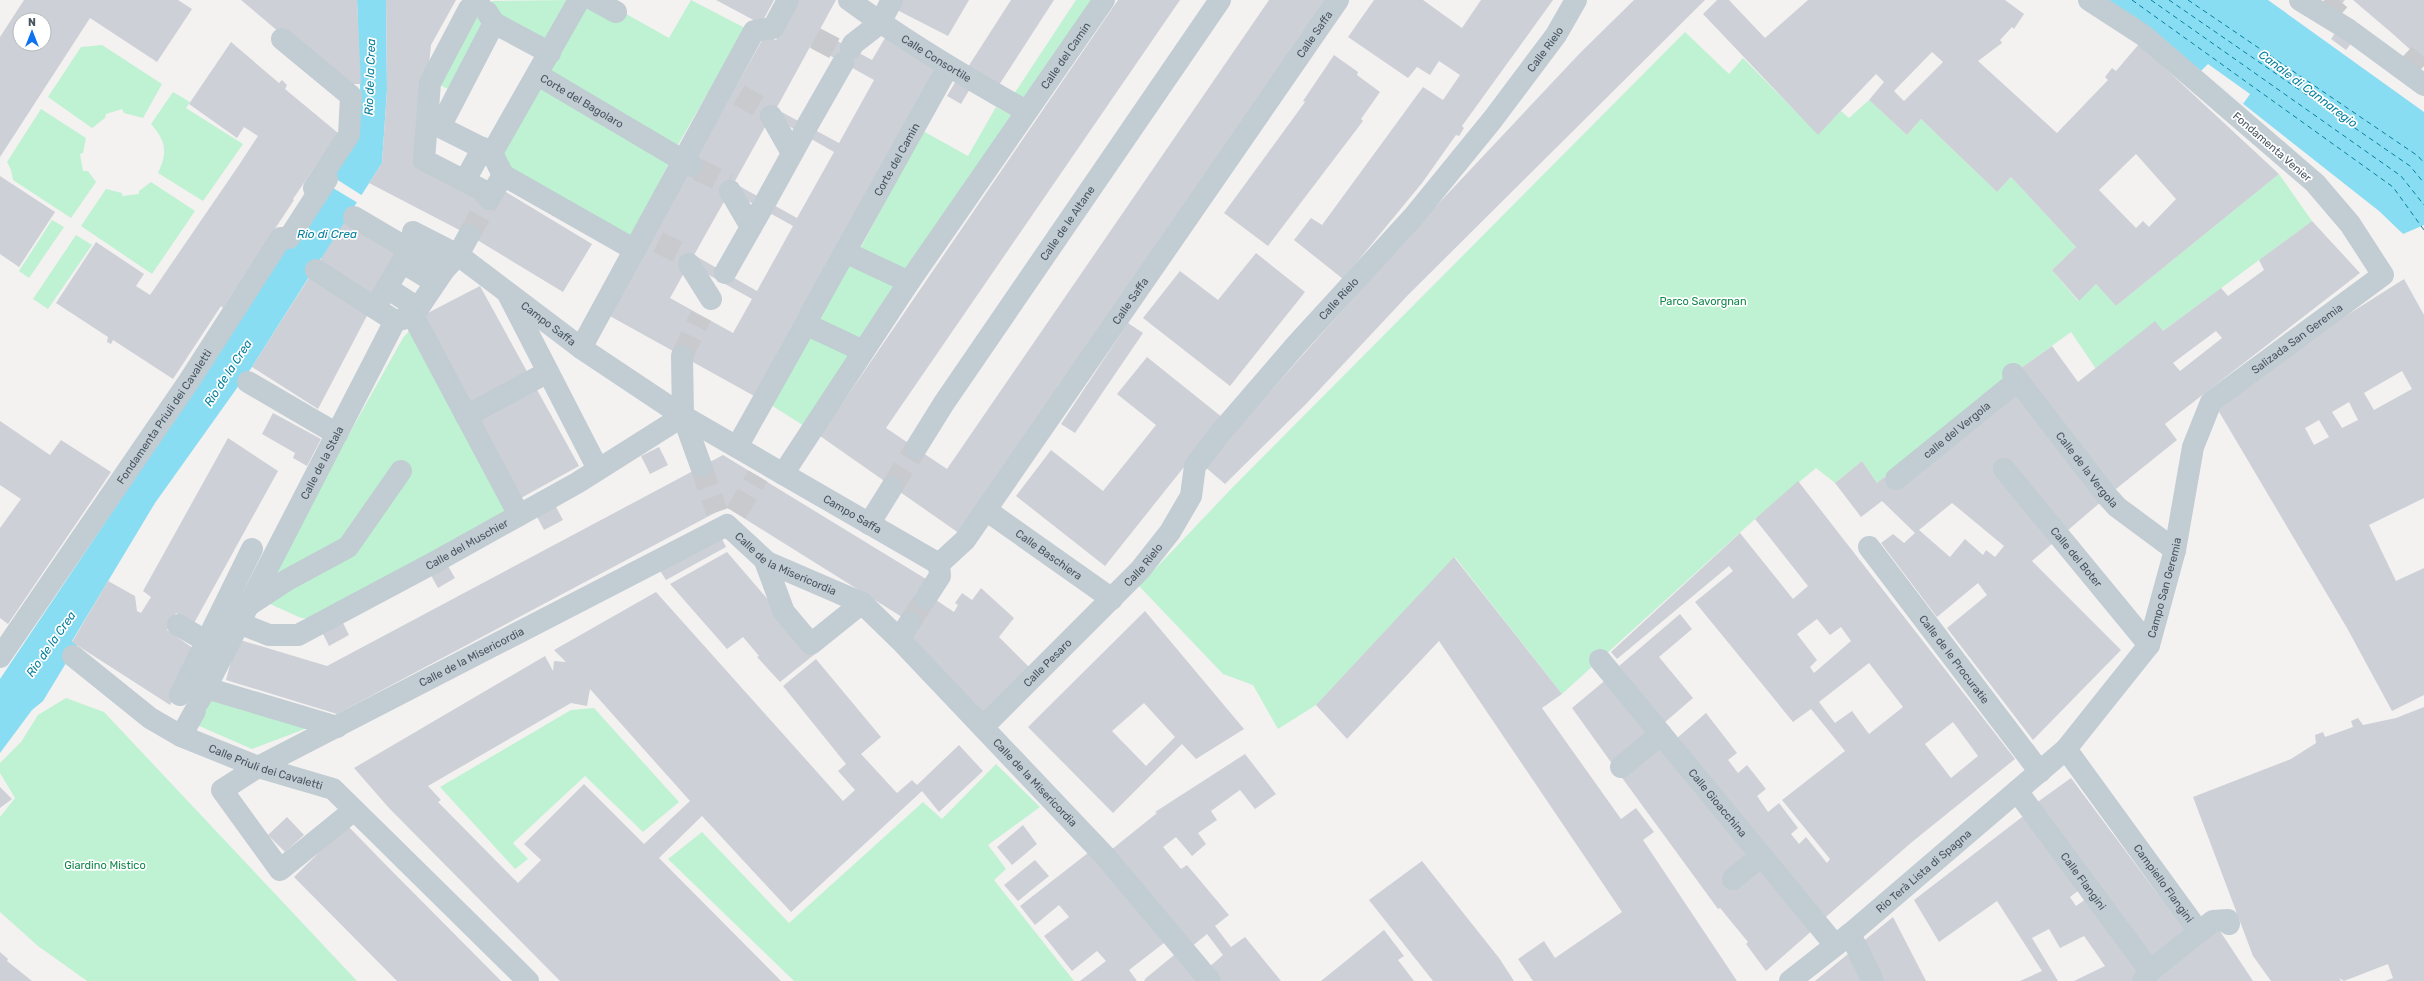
<svg xmlns="http://www.w3.org/2000/svg" width="2424" height="981" font-family="Rubik,sans-serif">
<style>
.green{fill:#bef2d2}
.water{fill:#89ddf2}
.pier{fill:#f4f1f1}
.lines{fill:none;stroke-linecap:round;stroke-linejoin:round}
.ferry{stroke:#06809e;stroke-width:1;stroke-dasharray:5 4;stroke-linecap:butt}
.building{fill:#cdd0d6;fill-rule:evenodd}
.minor-tunnel{stroke:#c9cacd;stroke-width:22;stroke-dasharray:22 11;stroke-linecap:butt}
.minor{stroke:#c1ccd3;stroke-width:22}
.labels{text-anchor:middle;dominant-baseline:central;stroke-width:3.5;stroke-linejoin:round;paint-order:stroke}
.street-label{font-size:11px;fill:#485560;stroke:#fff}
.park-label{font-size:11px;fill:#12884c;stroke:#fff}
.water-label{font-size:12px;font-style:italic;fill:#06809e;stroke:#fff}
</style>
<rect width="100%" height="100%" fill="#f4f1f1"/>
<!-- green -->
<g class="green">
<path d="M575,0L548,45L502,20L491,1Z"/>
<path d="M584,0L621,11L669,38L691,0L745,28L675,150L544,72Z"/>
<path d="M1076,0H1094L1024,101L1014,94Z"/>
<path d="M471,14L487,23L450,90L434,82Z"/>
<path d="M1685,32L1729,74L1743,58L1818,134L1841,111L1849,118L1869,100L1907,135L1921,119L1997,192L2011,177L2076,247L2052,270L2078,301L2096,284L2116,306L2279,174L2312,221L2163,331L2155,322L2096,369L2071,332L2013,374L1877,483L1862,461L1835,483L1816,468L1755,519L1562,694L1455,557L1316,705L1278,729L1253,685L1223,674L1139,586L1231,489Z"/>
<path d="M102,45L162,84L143,118L124,113L122,109L106,114L105,118L92,128L48,97L81,47Z"/>
<path d="M538,83L671,159L630,241L505,167L500,155Z"/>
<path d="M173,92L190,102L186,108L243,144L203,201L158,173C168,152 166,141 151,124Z"/>
<path d="M996,107L1016,118L910,275L859,251L923,131L968,156Z"/>
<path d="M41,109L86,138L83,153L80,154L83,171H88L96,182L71,218L13,180L11,170L7,162Z"/>
<path d="M151,182L195,211L152,274L81,226L106,189L122,193V196L139,194V191Z"/>
<path d="M52,220L64,227L29,278L19,271Z"/>
<path d="M76,235L92,245L48,309L33,299Z"/>
<path d="M850,262L900,284L861,342L817,321Z"/>
<path d="M409,331L508,511L310,618H301L257,598L403,338Z"/>
<path d="M812,334L854,356L806,427L771,405Z"/>
<path d="M212,695L310,727L252,749L197,725Z"/>
<path d="M66,698L104,712L357,981H87L38,946L0,912V817L15,798L0,773V763L21,742L38,715Z"/>
<path d="M594,708L679,802L643,832L585,776L513,843L528,859L515,869L440,787L571,710Z"/>
<path d="M996,764L1040,807L988,845L1006,869L994,880L1074,981H794L668,859L702,832L789,923L923,802L942,819Z"/>
</g>
<!-- water -->
<g class="water">
<path d="M357,0H386L387,90L382,163L352,210L368,287L321,258L252,367L155,503L72,641L77,645L43,701L32,710L0,753V679L211,365L361,114Z"/>
<path d="M2105,0H2268L2424,112V264L2403,234L2379,211L2147,28Z"/>
</g>
<!-- pier -->
<g class="pier">
<path d="M2208,64L2250,94L2243,104L2201,71Z"/>
<path d="M333,177L363,196L358,203L328,185Z"/>
<path d="M2390,223L2403,234L2424,225V266L2401,235L2388,224Z"/>
</g>
<g class="lines">
<!-- ferry -->
<g class="ferry">
<path d="M2132,0L2393,187L2424,230"/>
<path d="M2151,0L2401,176L2424,205"/>
<path d="M2169,0L2410,166L2424,183"/>
<path d="M2188,0L2418,156L2424,163"/>
</g>
</g>
<!-- building -->
<g class="building">
<path d="M24,0H178L192,9L157,62L90,18L0,157V37ZM20,20H44V44H20Z"/>
<path d="M241,0H357L361,84H341Z"/>
<path d="M386,0H456L431,45L420,155L501,189L592,244L563,292L469,235L369,183L382,163L387,90Z"/>
<path d="M716,0H774L761,24Z"/>
<path d="M799,0H836L819,31L872,60L885,38L940,68L756,397L608,315L765,35L776,40ZM811,45L874,80L839,143L776,109ZM771,116L834,152L797,218L734,183ZM730,191L793,226L757,291L694,255ZM689,264L752,299L733,333L670,298Z"/>
<path d="M903,0H969L948,36L897,10Z"/>
<path d="M1011,0H1054L999,85L968,67Z"/>
<path d="M1118,0H1180L886,428L947,469L1269,0H1331L963,536L820,436Z"/>
<path d="M1374,0H1423L1462,28L1481,0H1553L1462,126L1464,128L1459,136L1456,135L1422,183L1343,279L1294,240L1311,218L1322,225L1423,87L1443,100L1460,75L1439,61L1430,75L1417,67L1408,78L1348,37Z"/>
<path d="M1634,0H1705L1408,295L1306,404L1225,484L1204,466L1423,220L1580,53Z"/>
<path d="M1717,0H1729L1765,38L1808,0H2005L2024,14L2014,29L2012,27L2000,40L2002,43L1978,61L2057,133L2108,80L2105,77L2112,68L2116,71L2139,44L2279,174L2116,306L2096,284L2079,301L2052,270L2076,247L2011,177L1997,192L1921,119L1907,135L1869,100L1884,82L1876,74L1818,135L1703,14ZM1932,52L1943,62L1904,101L1894,91ZM2136,154L2176,199L2149,227L2143,221L2136,228L2099,190Z"/>
<path d="M2327,0H2345L2337,9Z"/>
<path d="M2353,0H2424V62L2393,34Z"/>
<path d="M2337,30L2353,41L2346,50L2331,39Z"/>
<path d="M231,42L279,83L282,80L287,85L285,89L338,133L293,199L294,200L230,297L223,308L221,306L173,379L113,340L111,344L107,342L108,337L56,303L96,242L144,274L136,286L150,295L239,165L258,136L244,127L237,138L189,104Z"/>
<path d="M1334,55L1358,72L1357,75L1380,92L1361,119L1363,121L1268,246L1224,213L1305,102L1303,101Z"/>
<path d="M957,79L971,87L961,104L947,96Z"/>
<path d="M0,176L55,212L19,267L0,254Z"/>
<path d="M347,218L400,253L318,409L252,367Z"/>
<path d="M2312,221L2360,273L2165,424L2177,440L2111,493L2017,371L2052,346L2078,382L2155,321L2163,331L2221,288L2228,296L2264,270L2259,260ZM2216,331L2222,338L2180,371L2173,363Z"/>
<path d="M1256,253L1305,292L1230,386L1143,318L1180,271L1218,300Z"/>
<path d="M2404,279L2424,315V498L2369,525L2396,581L2424,568V695L2392,711L2347,628L2218,410L2344,317ZM2402,371L2412,389L2374,410L2364,393ZM2349,402L2358,420L2342,428L2332,412ZM2319,420L2329,437L2314,445L2305,428Z"/>
<path d="M480,286L579,466L521,498L422,316Z"/>
<path d="M1128,323L1143,333L1075,433L1061,424Z"/>
<path d="M1147,357L1223,418L1105,566L1016,496L1051,450L1103,491L1156,425L1117,394Z"/>
<path d="M2017,391L2102,501L2032,561L2121,650L2033,740L1947,628L1987,595L1978,583L1937,617L1881,543L1893,534L1904,543L1915,533L1882,501L1861,517L1835,483L1862,461L1877,483L1884,477L1895,490ZM1952,503L2004,546L1995,557L1986,550L1983,555L1965,539L1950,557L1919,530Z"/>
<path d="M273,413L321,439L307,466L293,458L295,453L262,434Z"/>
<path d="M0,421L50,455L61,440L111,472L8,624L0,618V528L21,499L0,485Z"/>
<path d="M228,438L278,471L193,625L176,613L167,630L197,651L170,705L72,642L108,581L135,596L137,611L141,613L151,597L143,591Z"/>
<path d="M659,447L668,465L650,474L641,456Z"/>
<path d="M723,455L926,579L915,594L930,602L933,598L954,612L958,605L955,603L962,593L972,600L981,588L1014,618L999,637L1033,671L985,720L905,638L910,622L726,507L337,714L226,680L237,639L327,666Z"/>
<path d="M1798,481L2015,759L1912,842L1820,922L1676,739L1706,713L1737,753L1728,760L1738,773L1747,765L1766,789L1757,796L1768,812L1779,803L1798,828L1791,834L1799,844L1806,837L1827,863L1830,859L1782,800L1845,751L1811,709L1793,722L1695,602L1733,571L1729,566L1617,659L1611,652L1740,533L1793,599L1808,586L1755,519ZM1817,619L1830,635L1841,627L1851,641L1814,673L1810,667L1817,660L1797,634ZM1869,663L1903,707L1869,734L1852,711L1835,723L1819,702ZM1953,722L1978,756L1951,778L1925,744Z"/>
<path d="M554,503L563,520L544,530L535,513Z"/>
<path d="M720,535L726,547L666,580L659,569Z"/>
<path d="M727,552L815,654L780,682L757,657L759,656L743,637L727,649L670,584Z"/>
<path d="M1454,557L1562,694L1542,708L1621,819L1636,808L1654,832L1643,840L1737,981H1533L1518,959L1544,941L1555,958L1622,912L1439,641L1347,739L1316,705Z"/>
<path d="M445,561L455,578L438,588L428,570Z"/>
<path d="M656,592L843,801L855,790L838,771L846,764L783,686L816,659L881,737L861,754L897,793L912,780L917,785L959,745L983,771L939,812L922,791L791,912L702,816L659,858L781,981H560L389,808L354,768L545,656L553,671L554,661L566,662L554,650ZM590,689L690,801L644,844L584,784L524,844L541,860L518,883L438,802L441,800L428,786L571,703L587,706Z"/>
<path d="M1145,611L1244,729L1196,759L1182,744L1113,813L1028,727ZM1144,703L1175,737L1146,766L1112,731Z"/>
<path d="M1680,614L1692,629L1659,657L1693,698L1664,723L1619,666Z"/>
<path d="M340,617L349,635L329,646L320,628Z"/>
<path d="M1608,678L1652,734L1613,765L1572,708Z"/>
<path d="M2424,707V981H2385L2393,978L2388,964L2344,981L2339,978L2341,981H2271L2253,956L2193,797L2291,759L2316,743L2315,735L2323,732L2325,737L2353,727L2351,721L2358,718L2363,725L2396,718Z"/>
<path d="M1660,744L1764,864L1814,929L1766,971L1746,944L1748,942L1720,908L1718,909L1620,775Z"/>
<path d="M1245,754L1276,794L1255,809L1240,790L1211,811L1217,820L1198,833L1206,844L1192,856L1176,837L1163,847L1181,869L1187,865L1229,915L1215,926L1231,947L1245,937L1281,981H1219L1208,968L1223,955L1207,934L1190,948L1111,850L1157,813L1155,812Z"/>
<path d="M2071,778L2189,936L2151,966L2032,806Z"/>
<path d="M0,787L12,799L0,808Z"/>
<path d="M2026,814L2082,888L2070,897L2076,906L2090,896L2145,972L2137,981H2074L2105,966L2084,936L2060,948L2049,929L2032,938L2058,981H2020L2042,971L1997,901L1939,942L1914,900Z"/>
<path d="M287,817L304,835L285,852L268,835Z"/>
<path d="M347,825L380,859L501,981H397L294,877Z"/>
<path d="M1023,825L1037,844L1012,865L997,847Z"/>
<path d="M1093,849L1169,939L1129,970L1137,981H1080L1106,961L1097,951L1072,971L1044,936L1069,917L1059,905L1035,925L1020,906Z"/>
<path d="M1035,860L1049,876L1018,901L1004,885Z"/>
<path d="M1422,861L1499,958L1514,981H1433L1369,900Z"/>
<path d="M1893,917L1926,981H1878L1860,944Z"/>
<path d="M2216,925L2253,981H2154Z"/>
<path d="M1384,930L1404,956L1398,960L1414,981H1321Z"/>
<path d="M1854,949L1869,981H1815Z"/>
<path d="M1179,951L1205,981H1144L1146,978Z"/>
<path d="M0,952L8,959L7,961L32,981H0Z"/>
</g>
<g class="lines">
<!-- minor-tunnel -->
<g class="minor-tunnel">
<path d="M2325,16L2339,0"/>
<path d="M815,38L847,55"/>
<path d="M2405,70L2424,50"/>
<path d="M739,95L767,111"/>
<path d="M697,169L728,184"/>
<path d="M469,235L489,199"/>
<path d="M658,242L686,256"/>
<path d="M682,356L701,316"/>
<path d="M701,466L717,512"/>
<path d="M892,487L916,448"/>
<path d="M736,513L758,476"/>
<path d="M910,622L925,599"/>
</g>
<!-- minor -->
<g class="minor">
<path d="M479,0L469,9L430,83L424,160L488,193L490,191"/>
<path d="M594,0L616,12"/>
<path id="s1" d="M849,0C906,42 965,77 1026,111"/>
<path d="M2300,0L2349,30L2424,85"/>
<path d="M487,12L494,23L550,53"/>
<path d="M282,39L351,96L349,135L314,188"/>
<path d="M851,48L853,44L880,23L892,0"/>
<path id="s2" d="M538,75L692,166"/>
<path d="M771,116L792,153"/>
<path d="M807,126L843,63"/>
<path d="M492,153L440,127L494,23"/>
<path d="M469,173L483,148"/>
<path d="M503,175L635,250"/>
<path d="M730,191L751,227"/>
<path d="M489,199L503,175L492,153L579,0"/>
<path d="M766,201L803,134"/>
<path d="M354,217L444,270"/>
<path id="s3" d="M413,232L458,255L581,348L683,416L939,564"/>
<path d="M845,252L909,282"/>
<path d="M689,264L711,299"/>
<path d="M316,270L395,321L413,316L519,515"/>
<path d="M725,273L762,208"/>
<path d="M387,288L418,308"/>
<path d="M509,296L598,469"/>
<path d="M375,308L402,262L425,276"/>
<path id="s4" d="M810,315L948,67"/>
<path d="M814,328L863,351"/>
<path d="M581,348L754,31L773,28L788,0"/>
<path d="M682,356L683,416L701,466"/>
<path id="s5" d="M2013,374L2107,496L2117,507L2175,550"/>
<path d="M248,382L337,434"/>
<path d="M466,416L548,372"/>
<path d="M737,447L806,324"/>
<path id="s6" d="M916,448L944,403L1220,0"/>
<path id="s7" d="M2004,469L2149,645"/>
<path id="s8" d="M783,474L909,282L1104,0"/>
<path id="s9" d="M1896,479L2017,381"/>
<path id="s10" d="M986,510L1112,599"/>
<path d="M869,524L892,487"/>
<path id="s11" d="M1869,547L2040,772"/>
<path d="M765,561L784,612L811,644L862,603"/>
<path id="s12" d="M939,564L965,540L1338,0"/>
<path d="M925,599L940,576L939,564"/>
<path d="M249,605L287,580L348,547L401,471"/>
<path id="s13" d="M239,623L269,635H298L435,562L577,483L683,416"/>
<path d="M178,625L206,641"/>
<path d="M899,639L910,622"/>
<path id="s14" d="M73,656L150,718L181,736L258,767L333,789L528,981"/>
<path id="s15" d="M0,657L189,381L281,238H289L327,179"/>
<path id="s16" d="M1600,660L1835,945"/>
<path d="M206,688L337,727"/>
<path d="M180,695L252,549"/>
<path id="s17" d="M199,701L395,321L413,316L444,270L458,255L469,235"/>
<path id="s18" d="M983,727L1140,570L1170,532L1191,496L1195,466L1221,432L1296,345L1414,216L1493,119L1556,35L1576,0"/>
<path d="M181,736L195,711"/>
<path id="s19" d="M2066,749L2199,932L2213,921L2228,920L2229,924"/>
<path d="M1621,767L1661,734"/>
<path id="s20" d="M2017,791L2150,971"/>
<path id="s21" d="M354,810L280,870L222,790L258,767L727,525L767,562L862,603L899,639L1105,856L1210,981"/>
<path d="M1733,879L1761,856"/>
<path d="M1850,934L1873,981"/>
<path id="s22" d="M1790,981L1850,934L2066,749L2149,645L2175,550L2193,447L2211,402L2383,275L2350,224L2315,183L2143,35L2089,0"/>
<path d="M2143,981L2150,971L2199,932"/>
</g>
</g>
<g class="labels">
<!-- street labels -->
<g class="street-label">
<text stroke="none"><textPath href="#s12" startOffset="650">Calle Saffa</textPath></text>
<text stroke="none"><textPath href="#s18" startOffset="887">Calle Rielo</textPath></text>
<text stroke="none"><textPath href="#s8" startOffset="505">Calle del Camin</textPath></text>
<text stroke="none"><textPath href="#s1" startOffset="105">Calle Consortile</textPath></text>
<text stroke="none"><textPath href="#s2" startOffset="51">Corte del Bagolaro</textPath></text>
<text transform="translate(2272 147) rotate(41)">Fondamenta Venier</text>
<text stroke="none"><textPath href="#s4" startOffset="178">Corte del Camin</textPath></text>
<text stroke="none"><textPath href="#s6" startOffset="271">Calle de le Altane</textPath></text>
<text stroke="none"><textPath href="#s18" startOffset="563">Calle Rielo</textPath></text>
<text stroke="none"><textPath href="#s12" startOffset="326">Calle Saffa</textPath></text>
<text stroke="none"><textPath href="#s3" startOffset="164">Campo Saffa</textPath></text>
<text stroke="none"><textPath href="#s22" startOffset="852">Salizada San Geremia</textPath></text>
<text stroke="none"><textPath href="#s15" startOffset="291">Fondamenta Priuli dei Cavaletti</textPath></text>
<text stroke="none"><textPath href="#s9" startOffset="78">calle del Vergola</textPath></text>
<text stroke="none"><textPath href="#s17" startOffset="268">Calle de la Stala</textPath></text>
<text stroke="none"><textPath href="#s5" startOffset="121">Calle de la Vergola</textPath></text>
<text stroke="none"><textPath href="#s3" startOffset="523">Campo Saffa</textPath></text>
<text stroke="none"><textPath href="#s13" startOffset="253">Calle del Muschier</textPath></text>
<text stroke="none"><textPath href="#s10" startOffset="77">Calle Baschiera</textPath></text>
<text stroke="none"><textPath href="#s7" startOffset="114">Calle del Boter</textPath></text>
<text stroke="none"><textPath href="#s21" startOffset="836">Calle de la Misericordia</textPath></text>
<text stroke="none"><textPath href="#s18" startOffset="228">Calle Rielo</textPath></text>
<text stroke="none"><textPath href="#s22" startOffset="553">Campo San Geremia</textPath></text>
<text stroke="none"><textPath href="#s21" startOffset="477">Calle de la Misericordia</textPath></text>
<text stroke="none"><textPath href="#s11" startOffset="141">Calle de le Procuratie</textPath></text>
<text stroke="none"><textPath href="#s18" startOffset="91">Calle Pesaro</textPath></text>
<text stroke="none"><textPath href="#s14" startOffset="225">Calle Priuli dei Cavaletti</textPath></text>
<text stroke="none"><textPath href="#s21" startOffset="1172">Calle de la Misericordia</textPath></text>
<text stroke="none"><textPath href="#s16" startOffset="185">Calle Gioacchina</textPath></text>
<text stroke="none"><textPath href="#s22" startOffset="173">Rio Terà Lista di Spagna</textPath></text>
<text stroke="none"><textPath href="#s20" startOffset="112">Calle Flangini</textPath></text>
<text stroke="none"><textPath href="#s19" startOffset="166">Campiello Flangini</textPath></text>
</g>
<!-- park labels -->
<g class="park-label">
<text x="1703" y="301">Parco Savorgnan</text>
<text x="105" y="865">Giardino Mistico</text>
</g>
<!-- water labels -->
<g class="water-label">
<text transform="translate(370 77) rotate(-88)">Rio de la Crea</text>
<text transform="translate(2308 89) rotate(37)">Canale di Cannaregio</text>
<text x="327" y="234">Rio di Crea</text>
<text transform="translate(228 373) rotate(-57)">Rio de la Crea</text>
<text transform="translate(51 644) rotate(-55)">Rio de la Crea</text>
</g>
</g>
<!-- north arrow -->
<g transform="translate(32 32)"><circle r="19" fill="#ffffff" stroke="#b6bbbf"/>
<path d="M0-3L7 15L0 10L-7 15Z" fill="#0e73f0"/>
<text y="-6" font-size="11" font-weight="bold" text-anchor="middle" fill="#485560">N</text>
</g>
</svg>
